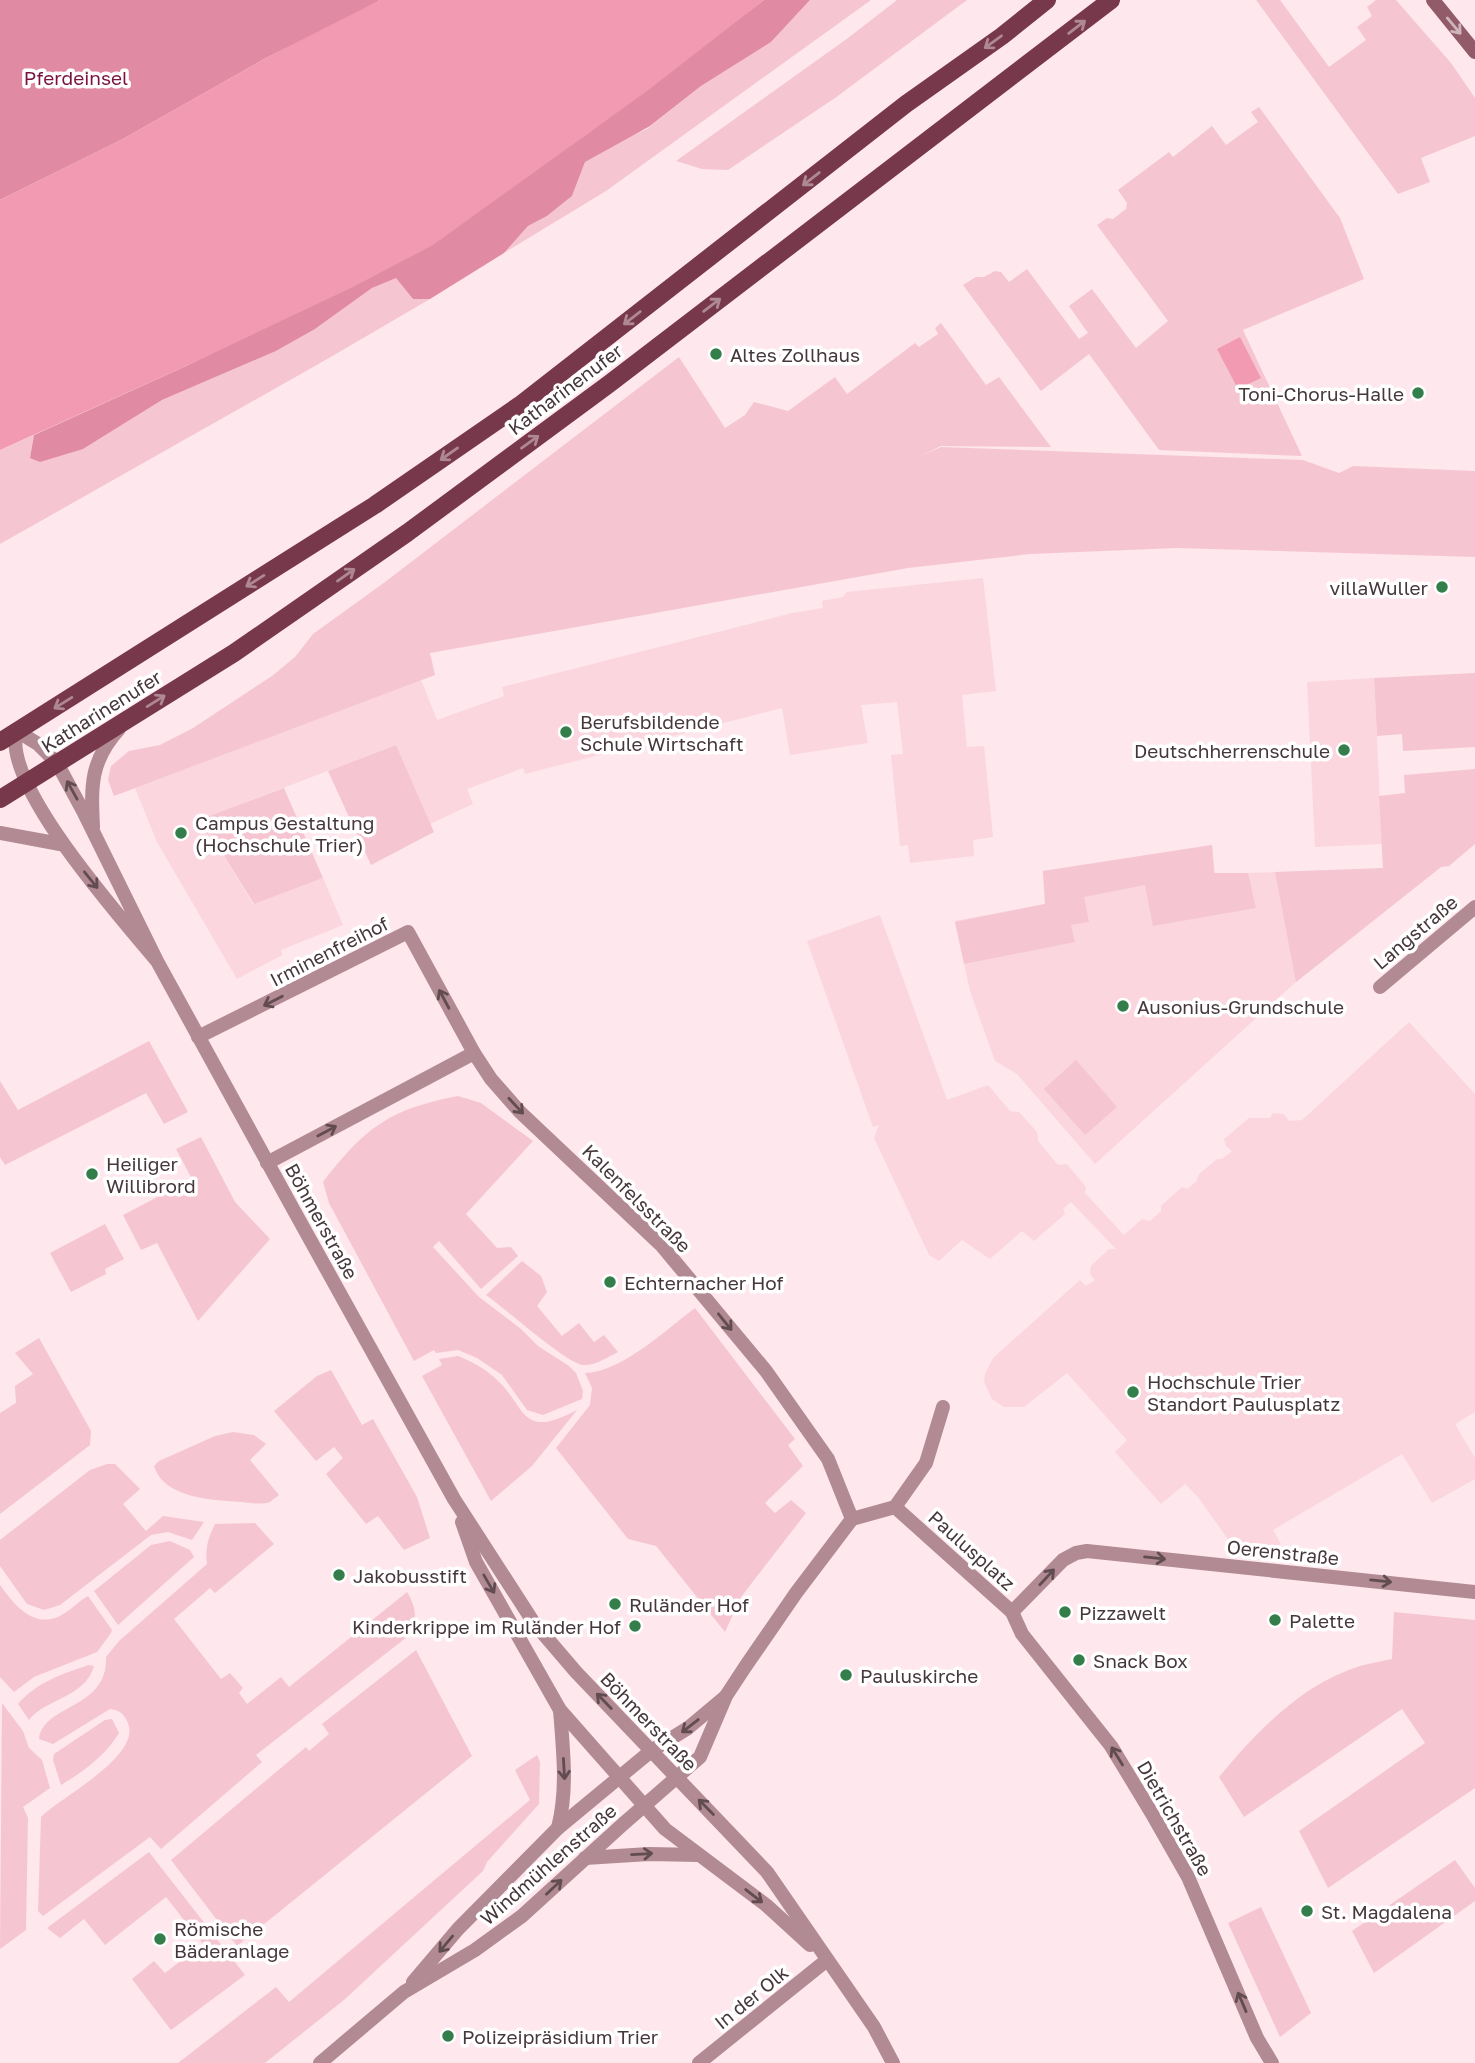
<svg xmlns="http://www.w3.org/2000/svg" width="1475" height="2063" font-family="'Golos Text',sans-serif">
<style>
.built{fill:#fbd6df}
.green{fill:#f5c6d2}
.forest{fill:#e18aa3}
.water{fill:#f19ab2}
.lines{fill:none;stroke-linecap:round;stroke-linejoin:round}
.minor{stroke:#b18a94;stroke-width:14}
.secondary{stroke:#915b6a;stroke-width:14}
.primary{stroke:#78384c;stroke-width:18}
.oneway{stroke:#ceb5bc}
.oneway2{stroke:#ae8894}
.oneway3{stroke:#614c51}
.poi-dot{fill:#337e4b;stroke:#fff;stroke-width:2.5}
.labels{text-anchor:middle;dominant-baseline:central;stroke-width:7;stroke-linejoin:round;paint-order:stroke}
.park-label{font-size:19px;fill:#79133e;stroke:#fff}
.poi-label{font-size:19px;fill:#46373b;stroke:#fff;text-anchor:start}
.street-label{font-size:19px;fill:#46373b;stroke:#fff}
</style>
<rect width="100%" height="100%" fill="#fee7ed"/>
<!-- built -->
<g class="built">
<path d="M983,578L996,691L962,695L967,747L984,746L993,837L973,840L974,856L910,863L908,845L900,846L891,755L903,754L897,702L861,705L868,743L790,755L782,708L525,774L523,768L467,789L473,804L430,824L396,745L201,819L253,904L323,878L343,925L281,950L282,955L237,979L157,842L135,788L421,680L437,720L504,696L502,687L792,613L823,608L822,601L843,597L847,592Z"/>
<path d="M1374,678L1382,844L1315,847L1307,682Z"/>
<path d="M1212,845L1215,874L1441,867L1296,982L1095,1164L1017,1074L995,1061L970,991L955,921L1045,904L1043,871Z"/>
<path d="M880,915L947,1100L988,1085L1010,1111L1019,1112L1037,1132L1038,1141L1058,1165L1067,1164L1086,1187L1085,1193L1124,1235L1142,1219L1150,1221L1161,1211V1206L1182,1187L1187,1189L1196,1182L1199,1174L1217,1159H1222L1232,1151L1226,1146L1224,1139L1249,1118H1270L1273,1113L1284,1114L1289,1121L1302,1120L1409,1022L1475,1094V1412L1455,1424L1475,1458V1479L1432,1503L1402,1454L1273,1530L1281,1544L1262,1556L1254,1544L1237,1552L1198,1497L1185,1484L1161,1504L1115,1452L1127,1440L1067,1373L1024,1407H1004L992,1399L984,1382L985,1374L993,1358L1080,1280L1086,1286L1095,1280L1090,1274L1091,1266L1109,1249H1116L1071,1202L1063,1209L1065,1214L1034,1241L1022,1231L990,1259L962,1240L939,1261L929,1255L874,1138L879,1125L873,1127L807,941Z"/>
</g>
<!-- green -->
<g class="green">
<path d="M810,0H871L606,191L504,253L528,226L547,216L572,196L585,162L621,140L647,129L701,86L771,42Z"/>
<path d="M897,0H967L835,98L728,170L702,169L676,161L848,38Z"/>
<path d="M1256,0H1280L1329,67L1366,40L1357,27L1372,16L1367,7L1376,0H1396L1451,63L1475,98V136L1421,158L1430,182L1398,194Z"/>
<path d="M1259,107L1340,218L1364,279L1243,330L1302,456L1159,450L1089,354L1041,391L963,285L976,277H984L995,271L1001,272L1009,282L1027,269L1079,339L1088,333L1069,306L1092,289L1136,348L1168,321L1097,225L1107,218L1113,219L1126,209L1127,203L1118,190L1169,152L1173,157L1212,126L1226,145L1258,122L1251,112Z"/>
<path d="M396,277L413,299H430L329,358L0,544V450L34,435L30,458L83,449L162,400L276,351L315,329L372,288Z"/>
<path d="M941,323L986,385L999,377L1051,447L941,446L920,456L941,447L1303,460L1339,473L1353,466L1475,471V557L1177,548L1030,554L908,568L430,653L435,675L114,796L108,780L111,766L129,751L160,745L193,728L272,676L295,657L313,634L385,582L679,357L725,428L745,415L754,402L788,411L835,377L847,394L915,343L919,347L938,334L935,328Z"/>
<path d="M1475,673V747L1403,751L1402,734L1377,736L1374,678Z"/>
<path d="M396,745L434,832L371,865L328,771Z"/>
<path d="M1475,769V844L1449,866L1441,867L1296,982L1275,872L1383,868L1379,796L1405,793L1404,775Z"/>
<path d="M284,788L323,878L254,904L201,819Z"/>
<path d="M1212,845L1214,873H1248L1256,908L1153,926L1145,885L1084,897L1089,922L1071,925L1075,942L964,964L955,922L1045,904L1043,871Z"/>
<path d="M149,1041L188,1112L164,1124L146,1093L5,1165L0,1157V1081L18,1110Z"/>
<path d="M1076,1060L1117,1107L1085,1135L1044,1089Z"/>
<path d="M458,1096L481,1103L533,1141L466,1214L497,1248L511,1247L518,1256L481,1289L439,1241L433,1247L479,1297L521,1329L538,1346L569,1366L576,1373L583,1391L582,1399L543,1415L527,1410L502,1375L477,1358L458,1350L436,1353L434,1350L414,1361L329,1203L323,1182C365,1128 389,1109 458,1096Z"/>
<path d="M201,1137L235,1202L270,1239L198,1321L157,1243L141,1250L123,1215L192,1179L176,1149Z"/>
<path d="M105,1224L124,1259L105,1269L106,1274L71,1292L50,1253Z"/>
<path d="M522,1261L541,1276L547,1292L537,1306L562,1336L579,1323L594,1342L604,1335L618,1352C608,1357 595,1366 583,1365C566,1363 505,1308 486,1295Z"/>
<path d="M695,1308L795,1439L788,1445L803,1466L765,1503L775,1513L791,1500L806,1513L741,1597L725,1632L656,1546L628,1539L556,1448L590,1405L592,1388L585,1373C620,1373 667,1329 695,1308Z"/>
<path d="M39,1338L91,1431L90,1445L0,1514V1413L16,1403L15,1386L33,1374L15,1353Z"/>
<path d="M458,1356C471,1361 484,1368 495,1378C527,1406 519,1441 577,1410L532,1466L491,1501L422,1376L442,1365L439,1359Z"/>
<path d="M331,1370L362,1425L373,1419L417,1497L430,1538L404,1550L378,1516L366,1524L326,1474L343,1458L334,1447L316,1461L274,1411L317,1376Z"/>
<path d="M233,1432L254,1435L266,1444L250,1460L279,1495C278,1496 271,1501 270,1502C262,1505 251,1503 242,1502C214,1500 164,1499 154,1466L159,1461L215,1436Z"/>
<path d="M107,1464H115L140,1489L123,1504L146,1531L163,1516L204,1522L192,1540L168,1532L151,1535L60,1605L44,1610L27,1604L0,1566V1540L90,1470Z"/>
<path d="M255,1523L274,1544L215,1593L210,1588L174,1619L221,1679L230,1673L243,1688L239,1693L247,1704L281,1677L289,1687L407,1592C417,1608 418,1622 407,1637L256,1755L262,1762L161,1849L150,1837L43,1916L38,1911L41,1817C60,1797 145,1755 127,1721C123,1713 119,1710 110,1709L53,1744L39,1739C43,1704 108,1710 106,1657L119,1641L207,1564C205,1549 208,1538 215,1524Z"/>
<path d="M170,1541L190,1550L194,1557L118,1625L94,1591L151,1545Z"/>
<path d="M0,1585C15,1606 36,1632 65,1613C73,1608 79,1601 88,1596L112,1630L111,1633L97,1652L34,1677L14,1692L0,1677Z"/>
<path d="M1394,1612L1475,1620V1788L1328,1888L1299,1831L1425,1743L1402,1709L1244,1817L1219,1777C1257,1731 1302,1684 1360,1666C1371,1663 1382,1661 1392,1659Z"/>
<path d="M416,1650L472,1756L237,1946L171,1860L306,1747L309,1751L329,1734L322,1724Z"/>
<path d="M89,1665L94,1666C85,1698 46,1698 29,1720L18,1704C37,1682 62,1674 89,1665Z"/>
<path d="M2,1703L23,1731L29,1748L42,1760L50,1788L23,1807L28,1818L26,1930L0,1949Z"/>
<path d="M112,1719L119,1733C105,1756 84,1771 61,1785L53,1760L54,1754L105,1720Z"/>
<path d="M537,1755L540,1762L539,1804L487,1862L483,1871L344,2000L265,2063H178L276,1987L289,2002L530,1800L515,1770Z"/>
<path d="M149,1852L245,1975L171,2030L132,1979L154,1961L165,1973L203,1944L166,1897L105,1945L84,1919L60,1938L47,1928Z"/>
<path d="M1455,1860L1475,1888V1901L1374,1973L1352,1931Z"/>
<path d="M1261,1907L1311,2013L1280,2037L1228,1923Z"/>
</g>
<!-- forest -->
<g class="forest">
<path d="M0,0H380L362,11L266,58L123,139L0,200Z"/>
<path d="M764,0H810L771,42L701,86L650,126L585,162L572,196L547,216L528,226L504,253L430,299H413L396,278L372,288L315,329L276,351L162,400L83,449L40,462L30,458L34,435L186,366L262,329L528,175L587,134Z"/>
</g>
<!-- water -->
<g class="water">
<path d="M380,0H764L647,91L433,245L353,287L186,366L0,450V200L123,139L266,58Z"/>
<path d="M1240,337L1261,378L1238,389L1217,349Z"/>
</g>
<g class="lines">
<!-- minor -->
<g class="minor">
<path d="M93,827C91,786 90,761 119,729"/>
<path d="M0,833L60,844"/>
<path d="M157,961C123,920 0,783 17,731L38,744L57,763L83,811L157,961L292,1207L454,1499L534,1623L576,1672L767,1872L874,2027L893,2063"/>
<path d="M1380,987L1475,907"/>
<path d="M198,1037L408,932L474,1053L267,1163"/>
<path d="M474,1053L491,1079L520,1112L662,1246L766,1371L828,1459L852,1519"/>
<path d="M895,1507L1012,1612L1022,1634L1111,1746L1151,1812L1188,1877L1257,2038L1272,2063"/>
<path d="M895,1507L926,1463L943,1407"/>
<path d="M462,1522L476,1562L560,1710L665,1829L766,1905L810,1945"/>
<path d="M1012,1612L1063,1560L1076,1553L1087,1551L1475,1592"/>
<path d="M558,1828C568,1789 563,1750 560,1710"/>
<path d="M585,1858L649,1854L699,1855"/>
<path d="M413,1982L458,1929L558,1828L651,1751L688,1728L725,1697"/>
<path d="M320,2063L404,1992L475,1950L522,1916L622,1825L700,1757L726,1696L745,1667L796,1593L852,1519L895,1507"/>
<path d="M699,2063L827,1960"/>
</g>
<!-- secondary -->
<path class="secondary" d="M1433,0L1475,52"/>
<!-- primary -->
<g class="primary">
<path d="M0,742L375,505L520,405L906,104L1002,36L1047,0"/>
<path d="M0,799L234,653L407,533L609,384L1111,0"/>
</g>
</g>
<!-- one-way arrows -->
<defs><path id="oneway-shaft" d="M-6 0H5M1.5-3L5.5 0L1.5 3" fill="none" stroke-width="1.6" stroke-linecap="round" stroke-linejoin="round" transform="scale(1.75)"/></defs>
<use class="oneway" href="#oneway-shaft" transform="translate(1454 26) rotate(50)"/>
<g class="oneway2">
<use href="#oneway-shaft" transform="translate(1077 27) rotate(-38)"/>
<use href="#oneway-shaft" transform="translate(993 42) rotate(144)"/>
<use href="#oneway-shaft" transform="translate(811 179) rotate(142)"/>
<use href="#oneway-shaft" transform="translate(712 305) rotate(-37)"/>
<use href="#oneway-shaft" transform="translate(632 318) rotate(142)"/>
<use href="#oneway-shaft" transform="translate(530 442) rotate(-36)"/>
<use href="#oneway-shaft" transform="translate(449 454) rotate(145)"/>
<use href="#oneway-shaft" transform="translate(346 575) rotate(-35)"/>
<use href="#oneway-shaft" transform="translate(255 581) rotate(148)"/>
<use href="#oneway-shaft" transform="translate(156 701) rotate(-32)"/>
<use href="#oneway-shaft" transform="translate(63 703) rotate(148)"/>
</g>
<g class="oneway3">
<use href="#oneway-shaft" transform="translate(72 790) rotate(-119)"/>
<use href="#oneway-shaft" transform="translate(91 880) rotate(51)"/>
<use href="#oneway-shaft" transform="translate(444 999) rotate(-118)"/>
<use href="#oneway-shaft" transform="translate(273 1001) rotate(153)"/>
<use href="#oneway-shaft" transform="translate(516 1106) rotate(47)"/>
<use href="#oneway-shaft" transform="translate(327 1131) rotate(-28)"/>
<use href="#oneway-shaft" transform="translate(725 1322) rotate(51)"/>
<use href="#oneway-shaft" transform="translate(1155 1558) rotate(6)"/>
<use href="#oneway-shaft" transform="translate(1047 1577) rotate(-47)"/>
<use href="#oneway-shaft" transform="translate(1381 1581) rotate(6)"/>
<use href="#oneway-shaft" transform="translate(489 1584) rotate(60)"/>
<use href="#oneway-shaft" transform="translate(604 1701) rotate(-134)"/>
<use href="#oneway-shaft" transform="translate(690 1726) rotate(142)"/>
<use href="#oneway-shaft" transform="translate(1117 1756) rotate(-122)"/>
<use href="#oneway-shaft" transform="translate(564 1769) rotate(87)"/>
<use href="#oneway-shaft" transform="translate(706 1807) rotate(-135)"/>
<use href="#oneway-shaft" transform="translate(642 1854) rotate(-3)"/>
<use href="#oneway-shaft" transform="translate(554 1887) rotate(-43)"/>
<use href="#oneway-shaft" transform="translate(754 1896) rotate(38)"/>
<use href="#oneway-shaft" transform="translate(446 1944) rotate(130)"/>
<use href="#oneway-shaft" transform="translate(1242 2002) rotate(-113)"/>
</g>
<!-- markers -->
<g class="poi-dot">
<circle cx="716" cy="354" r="7"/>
<circle cx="1418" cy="393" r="7"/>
<circle cx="1442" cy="587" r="7"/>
<circle cx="566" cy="732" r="7"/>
<circle cx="1344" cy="750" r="7"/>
<circle cx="181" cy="833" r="7"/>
<circle cx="1123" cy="1006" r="7"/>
<circle cx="92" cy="1174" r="7"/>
<circle cx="610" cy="1282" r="7"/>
<circle cx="1133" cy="1392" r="7"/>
<circle cx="339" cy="1575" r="7"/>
<circle cx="615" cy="1604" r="7"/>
<circle cx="1065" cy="1612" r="7"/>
<circle cx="1275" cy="1620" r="7"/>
<circle cx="635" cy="1626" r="7"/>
<circle cx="1079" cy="1660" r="7"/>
<circle cx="846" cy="1675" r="7"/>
<circle cx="1307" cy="1911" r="7"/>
<circle cx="160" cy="1939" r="7"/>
<circle cx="448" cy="2036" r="7"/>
</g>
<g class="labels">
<!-- park labels -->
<g class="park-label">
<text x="76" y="77">Pferdeinsel</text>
</g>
<!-- poi labels -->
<g class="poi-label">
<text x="730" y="354">Altes Zollhaus</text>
<text x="1404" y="393" text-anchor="end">Toni-Chorus-Halle</text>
<text x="1428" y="587" text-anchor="end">villaWuller</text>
<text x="580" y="721">Berufsbildende<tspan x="580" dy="22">Schule Wirtschaft</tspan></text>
<text x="1330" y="750" text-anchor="end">Deutschherrenschule</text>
<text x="195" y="822">Campus Gestaltung<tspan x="195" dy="22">(Hochschule Trier)</tspan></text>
<text x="1137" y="1006">Ausonius-Grundschule</text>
<text x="106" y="1163">Heiliger<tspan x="106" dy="22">Willibrord</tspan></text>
<text x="624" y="1282">Echternacher Hof</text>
<text x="1147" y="1381">Hochschule Trier<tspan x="1147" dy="22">Standort Paulusplatz</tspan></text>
<text x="353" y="1575">Jakobusstift</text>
<text x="629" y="1604">Ruländer Hof</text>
<text x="1079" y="1612">Pizzawelt</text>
<text x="1289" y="1620">Palette</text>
<text x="621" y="1626" text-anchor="end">Kinderkrippe im Ruländer Hof</text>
<text x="1093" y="1660">Snack Box</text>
<text x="860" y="1675">Pauluskirche</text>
<text x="1321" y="1911">St. Magdalena</text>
<text x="174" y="1928">Römische<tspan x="174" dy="22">Bäderanlage</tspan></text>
<text x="462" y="2036">Polizeipräsidium Trier</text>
</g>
<!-- street labels -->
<g class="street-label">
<text transform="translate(565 389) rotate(-37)">Katharinenufer</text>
<text transform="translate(101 711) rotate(-32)">Katharinenufer</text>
<text transform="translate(1415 932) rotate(-40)">Langstraße</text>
<text transform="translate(329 951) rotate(-27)">Irminenfreihof</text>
<text transform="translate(637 1198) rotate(45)">Kalenfelsstraße</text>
<text transform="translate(322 1221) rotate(61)">Böhmerstraße</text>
<text transform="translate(972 1550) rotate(42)">Paulusplatz</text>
<text transform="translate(1283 1552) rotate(6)">Oerenstraße</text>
<text transform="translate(649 1721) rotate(46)">Böhmerstraße</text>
<text transform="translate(1175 1818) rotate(60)">Dietrichstraße</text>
<text transform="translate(548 1864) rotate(-41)">Windmühlenstraße</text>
<text transform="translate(751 1997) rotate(-39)">In der Olk</text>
</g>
</g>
</svg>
